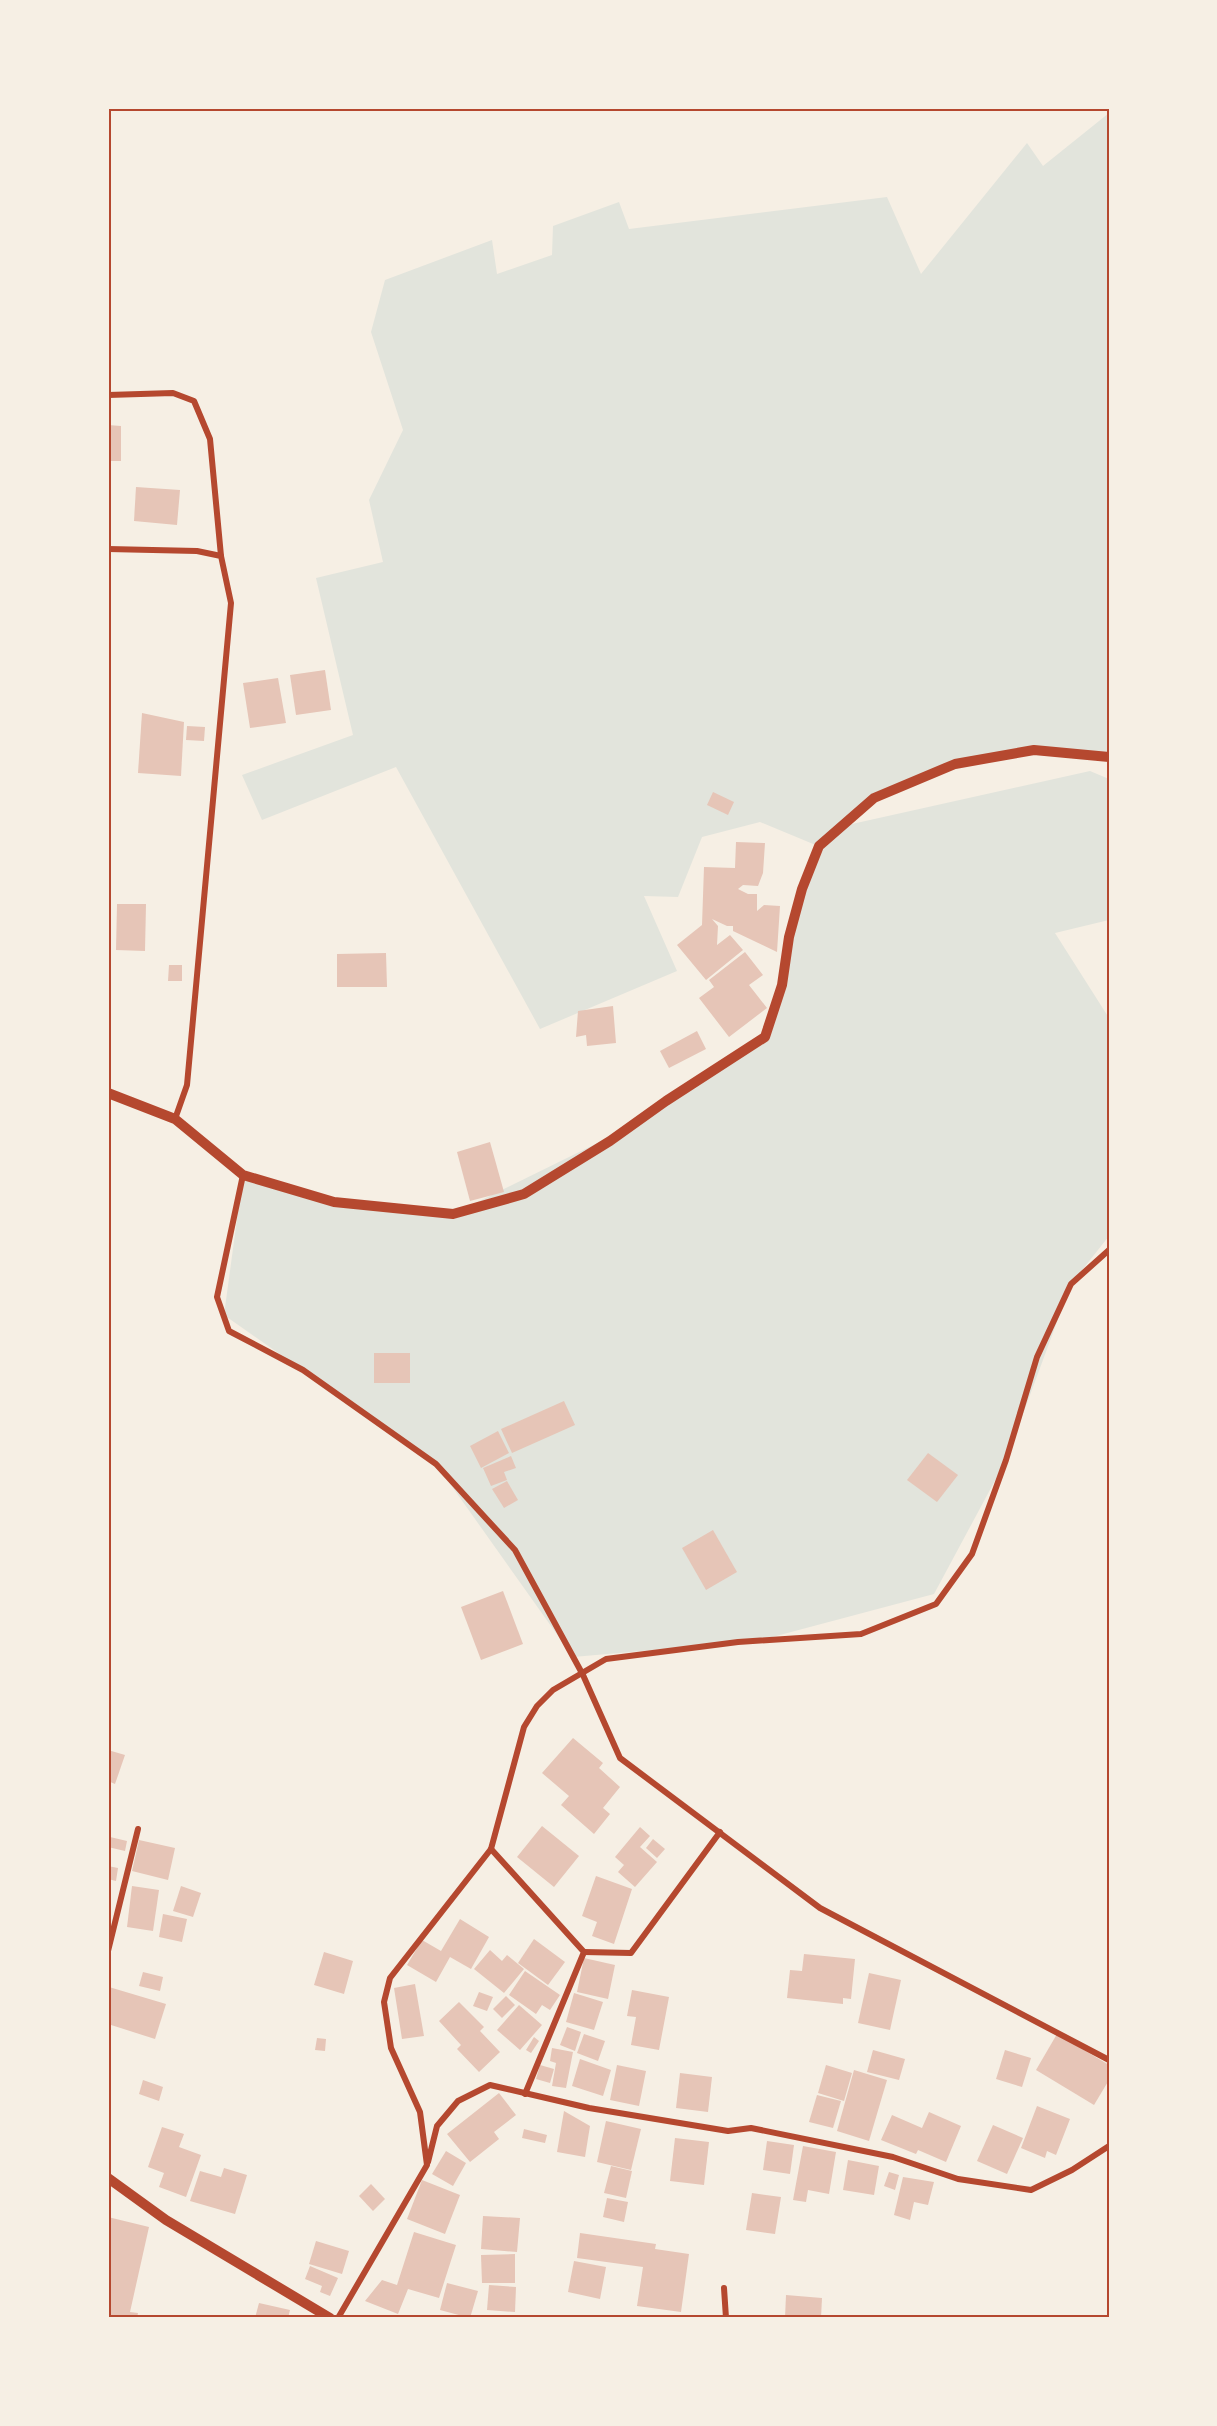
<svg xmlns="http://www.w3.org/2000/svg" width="1217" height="2426" font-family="Mulish,sans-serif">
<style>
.green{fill:#e2e4dc}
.building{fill:#e6c5b7}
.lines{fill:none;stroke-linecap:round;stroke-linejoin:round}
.minor{stroke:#b5482f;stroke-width:6}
.tertiary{stroke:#b5482f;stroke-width:10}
.neatline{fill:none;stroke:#b5482f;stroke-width:2}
</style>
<rect width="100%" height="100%" fill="#f6efe4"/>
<!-- green -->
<path class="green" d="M1109,113V757L1034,750L955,764L874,798L843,826L1090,771L1109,779V920L1055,933L1109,1018V1236L1071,1284L1006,1460L934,1594L757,1641L573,1657L436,1464L224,1315L243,1175L361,1205L453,1214L628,1128L765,1037L818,846L760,822L702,837L678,897L644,896L677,971L540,1029L396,767L262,820L242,775L353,735L316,578L383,562L369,500L403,430L371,332L385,280L492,240L497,274L552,255L553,226L619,202L629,229L887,197L921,274L1027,143L1043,166Z"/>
<!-- building -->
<g class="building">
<path d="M108,425L121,426V461H108Z"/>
<path d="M136,487L180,490L177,525L134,521Z"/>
<path d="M325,670L331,710L296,715L290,675Z"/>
<path d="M278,678L286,723L250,728L243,683Z"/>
<path d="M142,713L184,722L181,776L138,773Z"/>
<path d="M187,726L205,727L204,741L186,740Z"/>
<path d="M713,792L734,802L728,815L707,805Z"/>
<path d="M736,842L765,843L763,873L758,886L743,885L738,889L748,894H757V911L764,905L780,906L777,952L733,931V926H727L712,919L718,926L717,945L730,935L743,950L706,980L677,945L702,925L704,867L735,868Z"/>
<path d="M117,904H146L145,951L116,950Z"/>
<path d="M745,952L763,975L749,985L767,1008L729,1037L699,998L714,987L709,980Z"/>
<path d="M386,953L387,987H337V954Z"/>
<path d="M169,965H182V981H168Z"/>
<path d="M613,1006L616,1043L587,1046L586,1035L576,1037L578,1011Z"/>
<path d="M697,1031L706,1049L669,1068L660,1051Z"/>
<path d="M490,1142L504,1192L470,1201L457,1152Z"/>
<rect x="374" y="1353" width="36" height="30"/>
<path d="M564,1401L575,1425L512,1453L501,1429Z"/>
<path d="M498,1431L509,1453L481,1468L470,1446Z"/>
<path d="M928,1453L958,1475L937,1502L907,1480Z"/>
<path d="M511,1456L516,1468L504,1472L507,1480L491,1486L483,1468Z"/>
<path d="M507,1481L518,1500L504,1508L492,1489Z"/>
<path d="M713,1530L737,1572L706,1590L682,1548Z"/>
<path d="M503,1591L523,1644L481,1660L461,1607Z"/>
<path d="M573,1738L603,1763L599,1768L620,1787L603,1808L610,1814L594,1834L561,1805L569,1796L542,1773Z"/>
<path d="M108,1750L125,1755L115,1784L108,1781Z"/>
<path d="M542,1826L579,1856L554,1887L517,1857Z"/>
<path d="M640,1827L650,1836L640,1847L657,1862L635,1887L618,1872L624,1865L615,1857Z"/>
<path d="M110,1837L127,1841L125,1851L108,1847Z"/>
<path d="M653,1839L665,1849L657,1858L646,1848Z"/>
<path d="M139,1840L175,1848L168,1880L132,1871Z"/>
<path d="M108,1866L118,1868L116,1881L108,1879Z"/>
<path d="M596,1876L632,1889L614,1944L592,1936L597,1922L582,1916Z"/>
<path d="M132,1886L159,1890L153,1931L127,1927Z"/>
<path d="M181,1886L201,1893L193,1917L173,1911Z"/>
<path d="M163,1914L187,1919L182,1942L159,1937Z"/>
<path d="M460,1919L489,1937L471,1969L450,1957L436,1982L407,1965L422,1940L441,1951Z"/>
<path d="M534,1939L565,1962L548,1985L518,1963Z"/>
<path d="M490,1950L502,1961L507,1955L524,1969L504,1993L474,1969Z"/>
<path d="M324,1952L353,1961L344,1994L314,1985Z"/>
<path d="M804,1954L855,1959L851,1999L843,1998V2004L787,1998L790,1970L802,1971Z"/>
<path d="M584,1958L615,1965L608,1999L577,1992Z"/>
<path d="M525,1971L560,1995L550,2010L542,2005L536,2014L509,1995Z"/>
<path d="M143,1972L163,1977L160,1991L139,1986Z"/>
<path d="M869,1973L901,1980L890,2030L858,2023Z"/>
<path d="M415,1984L424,2036L402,2039L394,1988Z"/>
<path d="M109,1987L166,2004L155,2039L108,2024Z"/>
<path d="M632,1990L669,1997L659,2050L631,2045L636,2017L627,2016Z"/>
<path d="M479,1992L493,1997L487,2011L473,2006Z"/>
<path d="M574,1993L603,2002L594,2030L566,2022Z"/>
<path d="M506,1996L515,2005L502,2018L493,2009Z"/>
<path d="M459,2002L484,2027L480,2031L500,2052L479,2072L457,2049L461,2045L439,2021Z"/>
<path d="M519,2005L542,2025L520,2050L497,2030Z"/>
<path d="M567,2027L581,2032L575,2051L560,2045Z"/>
<path d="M584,2034L605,2041L598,2061L577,2053Z"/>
<path d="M1057,2034L1109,2065V2080L1094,2105L1036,2070Z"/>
<path d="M534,2037L539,2041L531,2053L526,2050Z"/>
<path d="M317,2038L326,2039L325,2051L315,2050Z"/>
<path d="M552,2048L573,2052L566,2088L552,2086L556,2063L550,2061Z"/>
<path d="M873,2050L905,2059L899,2080L867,2072Z"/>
<path d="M1005,2050L1031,2058L1022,2087L996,2079Z"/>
<path d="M580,2059L611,2070L603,2096L572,2086Z"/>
<path d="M540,2065L554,2069L550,2083L536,2079Z"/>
<path d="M617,2065L646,2071L639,2106L610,2100Z"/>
<path d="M826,2065L852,2073L844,2101L818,2093Z"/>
<path d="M854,2070L887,2080L869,2141L837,2131Z"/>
<path d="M680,2073L712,2077L708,2112L676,2108Z"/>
<path d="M143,2080L163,2087L159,2101L139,2094Z"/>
<path d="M499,2093L516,2115L494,2132L499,2139L470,2162L447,2134Z"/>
<path d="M817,2095L841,2101L833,2128L809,2122Z"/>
<path d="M1037,2106L1070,2119L1056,2155L1047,2151L1045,2158L1021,2148Z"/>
<path d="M564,2111L590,2126L585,2157L557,2152Z"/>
<path d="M929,2112L961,2126L946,2162L918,2150L916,2154L881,2140L892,2115L922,2128Z"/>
<path d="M606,2121L641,2129L631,2170L597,2162Z"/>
<path d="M993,2125L1023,2138L1007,2174L977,2161Z"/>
<path d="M162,2127L184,2134L179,2147L201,2155L186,2197L159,2187L164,2173L148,2167Z"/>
<path d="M524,2129L547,2135L545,2143L522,2138Z"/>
<path d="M675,2138L709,2142L704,2185L670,2181Z"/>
<path d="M767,2141L794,2145L790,2174L763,2170Z"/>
<path d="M803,2146L836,2152L829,2194L808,2190L806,2202L793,2200Z"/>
<path d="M446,2151L466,2163L453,2186L432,2174Z"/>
<path d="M848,2160L879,2166L874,2195L843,2190Z"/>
<path d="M611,2166L632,2171L626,2198L604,2193Z"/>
<path d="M224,2168L247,2175L235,2214L190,2201L200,2171L221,2177Z"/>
<path d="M889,2172L899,2175L895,2190L884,2186Z"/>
<path d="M903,2177L934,2182L928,2205L914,2202L910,2220L894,2215Z"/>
<path d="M422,2180L460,2195L445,2234L407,2219Z"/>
<path d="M371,2184L385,2199L373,2211L359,2196Z"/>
<path d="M752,2193L781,2197L775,2234L746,2230Z"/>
<path d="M607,2198L628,2202L624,2222L603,2217Z"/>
<path d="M483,2216L520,2218L517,2252L481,2249Z"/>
<path d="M108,2217L149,2227L130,2312L138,2313L137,2318H108Z"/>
<path d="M414,2232L456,2245L439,2298L408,2289L398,2314L365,2301L382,2280L397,2285Z"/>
<path d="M580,2233L656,2244L655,2249L689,2254L681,2312L637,2306L643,2267L577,2258Z"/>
<path d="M316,2241L349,2251L342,2274L309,2264Z"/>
<path d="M515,2254V2283H482L481,2255Z"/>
<path d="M574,2261L606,2267L600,2299L568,2292Z"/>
<path d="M310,2266L338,2278L330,2296L320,2292L322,2286L305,2279Z"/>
<path d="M447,2283L478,2291L470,2318L440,2310Z"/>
<path d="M489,2285L516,2287L515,2312L487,2310Z"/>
<path d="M786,2295L822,2298L821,2318H785Z"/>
<path d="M259,2303L290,2310L288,2318H255Z"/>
</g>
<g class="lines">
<!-- minor -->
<g class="minor">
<path d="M108,395L173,393L194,401L210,439L221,556"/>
<path d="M108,549L197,551L221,556L231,603L187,1085L175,1119"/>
<path d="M243,1175L217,1297L229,1331L303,1370L436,1464L515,1550L583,1675L620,1758L820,1908L1109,2060"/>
<path d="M491,1849L584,1952L525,2094"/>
<path d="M108,1951L138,1829"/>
<path d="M584,1952L631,1953L720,1832"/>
<path d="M428,2162L437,2126L458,2101L490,2085L589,2108L728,2131L751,2128L893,2157L958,2179L1031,2190L1072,2170L1109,2146"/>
<path d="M724,2288L726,2318"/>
<path d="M338,2318L427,2165L420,2112L391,2048L384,2002L390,1978L491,1849L524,1727L537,1706L553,1690L606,1659L738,1642L861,1634L936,1604L972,1554L1006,1460L1037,1357L1071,1284L1109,1250"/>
</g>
<!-- tertiary -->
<g class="tertiary">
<path d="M108,1093L175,1119L243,1175L334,1202L453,1214L524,1194L610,1141L666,1101L765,1037L782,985L789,937L802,889L819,846L874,798L955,764L1034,750L1109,757"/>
<path d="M108,2178L166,2220L330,2318"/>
</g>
</g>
<!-- border -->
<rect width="1217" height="2426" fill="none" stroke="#f6efe4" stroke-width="219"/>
<rect x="110" y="110" width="998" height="2206" class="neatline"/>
</svg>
